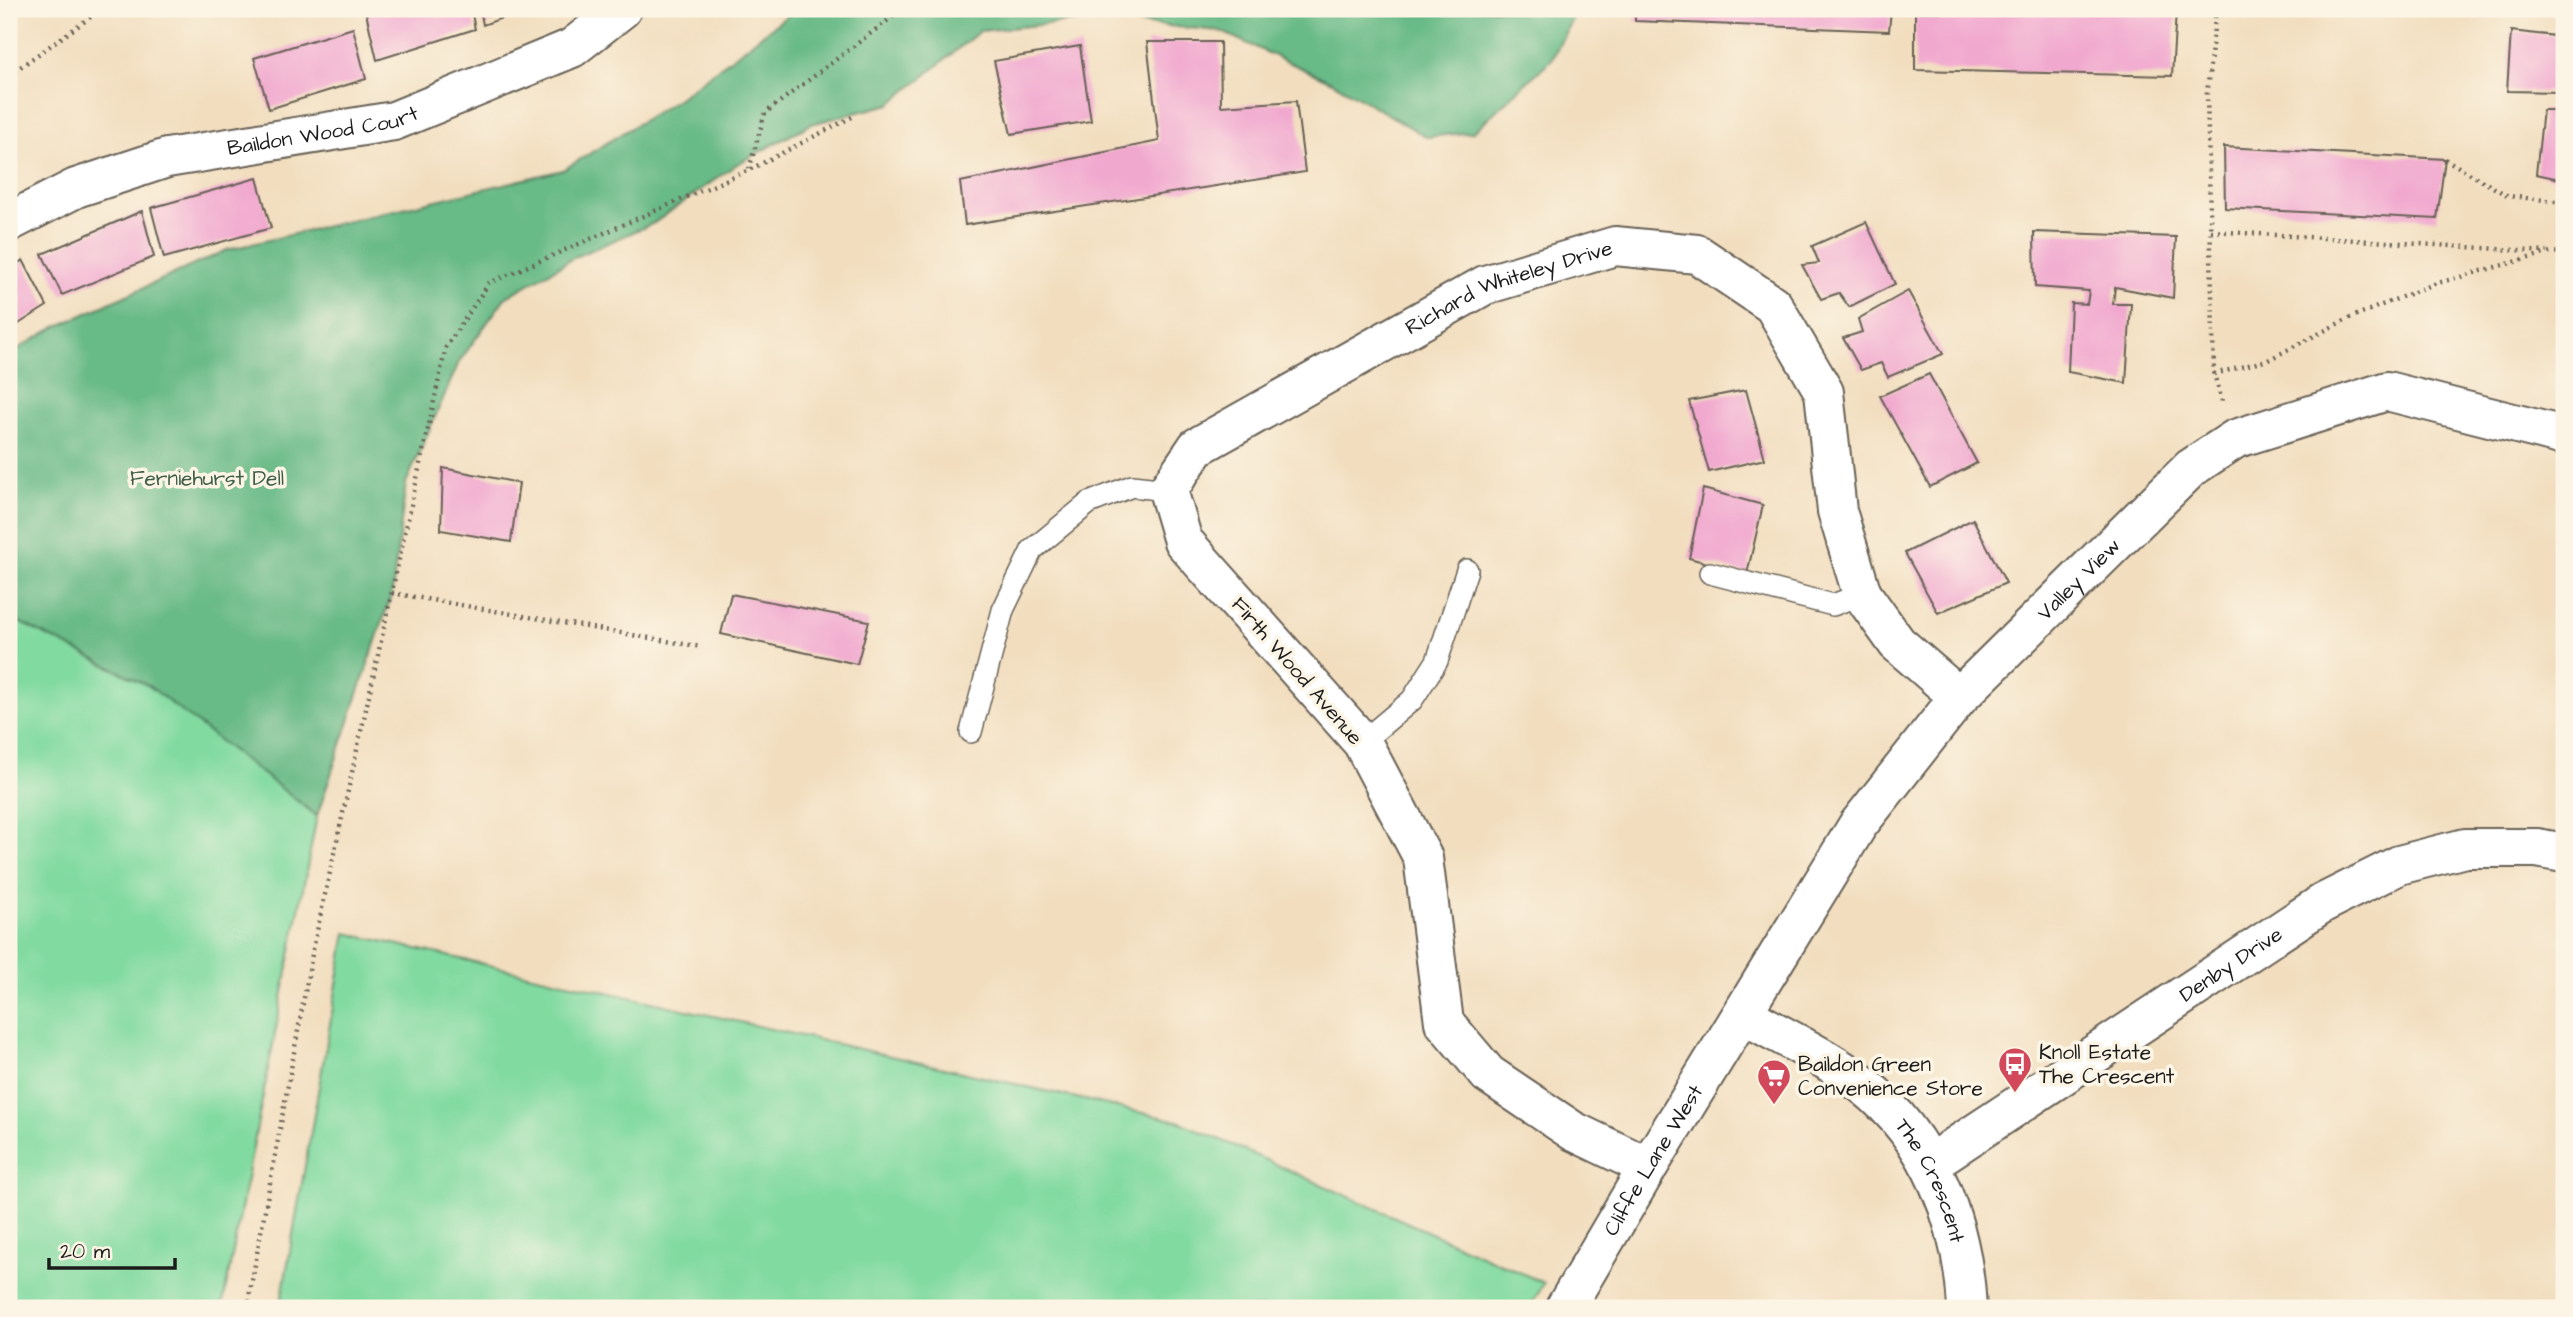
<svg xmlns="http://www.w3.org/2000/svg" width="2573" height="1317" font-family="'Architects Daughter',sans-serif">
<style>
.green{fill:#81daa0;stroke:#4e7b5e;stroke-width:2}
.forest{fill:#68ba86;stroke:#426b51;stroke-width:2}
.building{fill:#f1a8cf}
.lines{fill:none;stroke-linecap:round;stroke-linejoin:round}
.lane-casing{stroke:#676055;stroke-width:24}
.street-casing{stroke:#676055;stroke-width:42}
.path{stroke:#676055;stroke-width:4.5;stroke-dasharray:2 5;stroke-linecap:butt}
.lane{stroke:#fff;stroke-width:21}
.street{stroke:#fff;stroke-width:38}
.labels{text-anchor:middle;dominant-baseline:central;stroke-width:7;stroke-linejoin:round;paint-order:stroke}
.street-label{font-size:21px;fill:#1c1c1c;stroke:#fcf5e5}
.park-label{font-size:21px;fill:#3f5e4a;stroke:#fcf5e5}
.poi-label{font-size:21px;fill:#1c1c1c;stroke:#fcf5e5;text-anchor:start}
</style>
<rect width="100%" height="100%" fill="#fcf5e5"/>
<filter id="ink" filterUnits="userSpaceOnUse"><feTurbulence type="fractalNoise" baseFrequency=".0143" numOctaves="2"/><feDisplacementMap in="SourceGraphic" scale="14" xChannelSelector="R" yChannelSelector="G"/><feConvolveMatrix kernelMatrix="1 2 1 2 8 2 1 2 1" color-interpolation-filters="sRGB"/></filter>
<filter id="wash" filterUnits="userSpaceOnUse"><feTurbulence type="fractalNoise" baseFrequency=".00686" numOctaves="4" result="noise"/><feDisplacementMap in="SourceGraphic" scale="28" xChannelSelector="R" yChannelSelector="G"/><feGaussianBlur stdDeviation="1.57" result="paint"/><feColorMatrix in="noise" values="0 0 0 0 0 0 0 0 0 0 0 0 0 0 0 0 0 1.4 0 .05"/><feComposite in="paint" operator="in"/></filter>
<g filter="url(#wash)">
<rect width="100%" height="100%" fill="#f2debf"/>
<!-- green -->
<g class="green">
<path d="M9,617L149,686L317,816L222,1308H9Z"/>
<path d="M346,933L1178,1121L1544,1283L1529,1308H280Z"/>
</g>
<!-- forest -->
<path class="forest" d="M796,9H1577L1552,59L1473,132L1427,137L1332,82L1220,31L1096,19L980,31L890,104L811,124L737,164L654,223L575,257L505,298L459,362L406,483L392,593L317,816L149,686L9,617V354L54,328L227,250L563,170L679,98Z"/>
<g id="blocks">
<!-- building -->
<g class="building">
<path d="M365,9H471L475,29L377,60Z"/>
<path d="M480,9H527L483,25Z"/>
<path d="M1635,9H1891L1889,31L1635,21Z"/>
<path d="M2176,11L2172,76L1915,70V12Z"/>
<path d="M353,28L366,79L269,109L254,58Z"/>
<path d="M2511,31L2564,37V180L2536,174L2543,110H2558L2563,92L2507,91Z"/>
<path d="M1147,42H1220L1221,106L1296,101L1305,172L965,225L960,182L1159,141Z"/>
<path d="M1080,46L1091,121L1011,134L994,61Z"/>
<path d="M2224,147L2445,159L2437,219L2225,208Z"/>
<path d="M257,178L271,228L164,258L151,208Z"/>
<path d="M142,211L154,257L62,295L42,254Z"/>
<path d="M1866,222L1895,284L1849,307L1839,293L1821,299L1802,265L1819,263L1812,246Z"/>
<path d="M2034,232L2176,237L2173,298L2115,287L2113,304H2131L2126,383L2068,372L2071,303L2087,304L2089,291L2035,287Z"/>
<path d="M23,260L47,306L9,330V269Z"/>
<path d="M1908,291L1943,354L1888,377L1881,363L1861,370L1843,338L1862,332L1858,319Z"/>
<path d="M1929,374L1977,463L1930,487L1880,396Z"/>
<path d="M1746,390L1765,459L1709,472L1689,401Z"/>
<path d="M443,468L519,483L511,542L441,530Z"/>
<path d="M1703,489L1763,505L1747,574L1689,558Z"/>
<path d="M1973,519L2006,583L1938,613L1905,553Z"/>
<path d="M731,594L869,621L857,664L721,634Z"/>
</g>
</g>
</g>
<g filter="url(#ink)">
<use href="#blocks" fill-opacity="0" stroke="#676055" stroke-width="2"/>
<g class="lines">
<!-- lane casing -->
<g class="lane-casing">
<g id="lane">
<path d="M1710,573L1833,605L1862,594"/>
<path d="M971,732L1003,610L1032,550L1089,503L1132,486L1168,490"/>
<path d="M1362,742L1412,700L1437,661L1467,570"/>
</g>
</g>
<!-- street casing -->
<g class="street-casing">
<g id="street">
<path id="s1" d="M9,222L76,188L167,158L394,121L572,48L622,9"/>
<path id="s2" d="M1743,1014C1781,1036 1828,1058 1862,1084C1931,1138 1963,1223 1967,1308"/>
<path id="s3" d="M1929,1164L2323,903L2399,865L2465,848H2537L2564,853"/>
<path id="s4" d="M1648,1167L1573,1131L1488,1074L1444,1022L1423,858L1362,742L1183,541L1168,490L1197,447L1485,285L1615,246L1697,254L1773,305L1824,392L1837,511L1862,594L1897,643L1959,697"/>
<path id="s5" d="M1565,1308L1648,1167L1858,825L1959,697L2191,468L2235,439L2387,391L2564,436"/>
</g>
</g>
<!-- path -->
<g class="path">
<path d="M2216,9L2207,93L2214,374L2222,401"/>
<path d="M9,75L102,9"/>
<path d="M2445,159L2508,196L2564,202"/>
<path d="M749,169L765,113L903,9"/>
<path d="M2211,231L2547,252"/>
<path d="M2214,374L2268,360L2347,319L2434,284L2551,252L2564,253"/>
<path d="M392,593L701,647"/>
<path d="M247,1308L313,949L446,347L489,283L749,170L852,117"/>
</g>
<!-- lane -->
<use href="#lane" class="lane"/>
<!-- street -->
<use href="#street" class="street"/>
</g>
</g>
<!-- icons -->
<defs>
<g id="bus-pin" transform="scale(1.75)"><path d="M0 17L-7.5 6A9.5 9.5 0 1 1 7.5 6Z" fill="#d1495b" stroke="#fcf5e5"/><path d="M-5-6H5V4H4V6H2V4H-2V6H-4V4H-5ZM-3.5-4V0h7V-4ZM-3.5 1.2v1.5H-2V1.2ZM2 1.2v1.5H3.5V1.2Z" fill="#fff"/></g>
<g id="supermarket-pin" transform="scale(1.75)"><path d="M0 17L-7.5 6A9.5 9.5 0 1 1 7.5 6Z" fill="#d1495b" stroke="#fcf5e5"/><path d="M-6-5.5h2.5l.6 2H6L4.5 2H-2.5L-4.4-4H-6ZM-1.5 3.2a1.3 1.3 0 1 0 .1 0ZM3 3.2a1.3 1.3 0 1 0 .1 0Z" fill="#fff"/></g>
</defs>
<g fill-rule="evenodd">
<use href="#bus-pin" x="2015" y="1064"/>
<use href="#supermarket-pin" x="1774" y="1076"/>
</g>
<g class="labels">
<!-- street labels -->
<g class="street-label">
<text stroke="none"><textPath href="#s1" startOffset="329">Baildon Wood Court</textPath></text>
<text stroke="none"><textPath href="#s4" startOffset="1276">Richard Whiteley Drive</textPath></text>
<text stroke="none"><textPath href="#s5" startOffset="896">Valley View</textPath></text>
<text transform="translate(1297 671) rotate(49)">Firth Wood Avenue</text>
<text stroke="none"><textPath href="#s3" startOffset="362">Denby Drive</textPath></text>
<text stroke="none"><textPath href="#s5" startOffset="172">Cliffe Lane West</textPath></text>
<text stroke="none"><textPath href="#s2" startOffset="259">The Crescent</textPath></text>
</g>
<!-- park labels -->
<g class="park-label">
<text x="207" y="478">Ferniehurst Dell</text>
</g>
<!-- poi labels -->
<g class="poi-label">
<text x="2039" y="1052">Knoll Estate<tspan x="2039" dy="24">The Crescent</tspan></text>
<text x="1798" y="1064">Baildon Green<tspan x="1798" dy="24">Convenience Store</tspan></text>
</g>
</g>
<!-- margin -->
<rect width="2573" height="1317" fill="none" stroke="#fcf5e5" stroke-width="35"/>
<!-- scale -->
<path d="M49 1258v10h126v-10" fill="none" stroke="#1c1c1c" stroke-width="3.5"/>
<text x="60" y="1258" font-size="21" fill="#1c1c1c" stroke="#fcf5e5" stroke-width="5" paint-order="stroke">20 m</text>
</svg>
